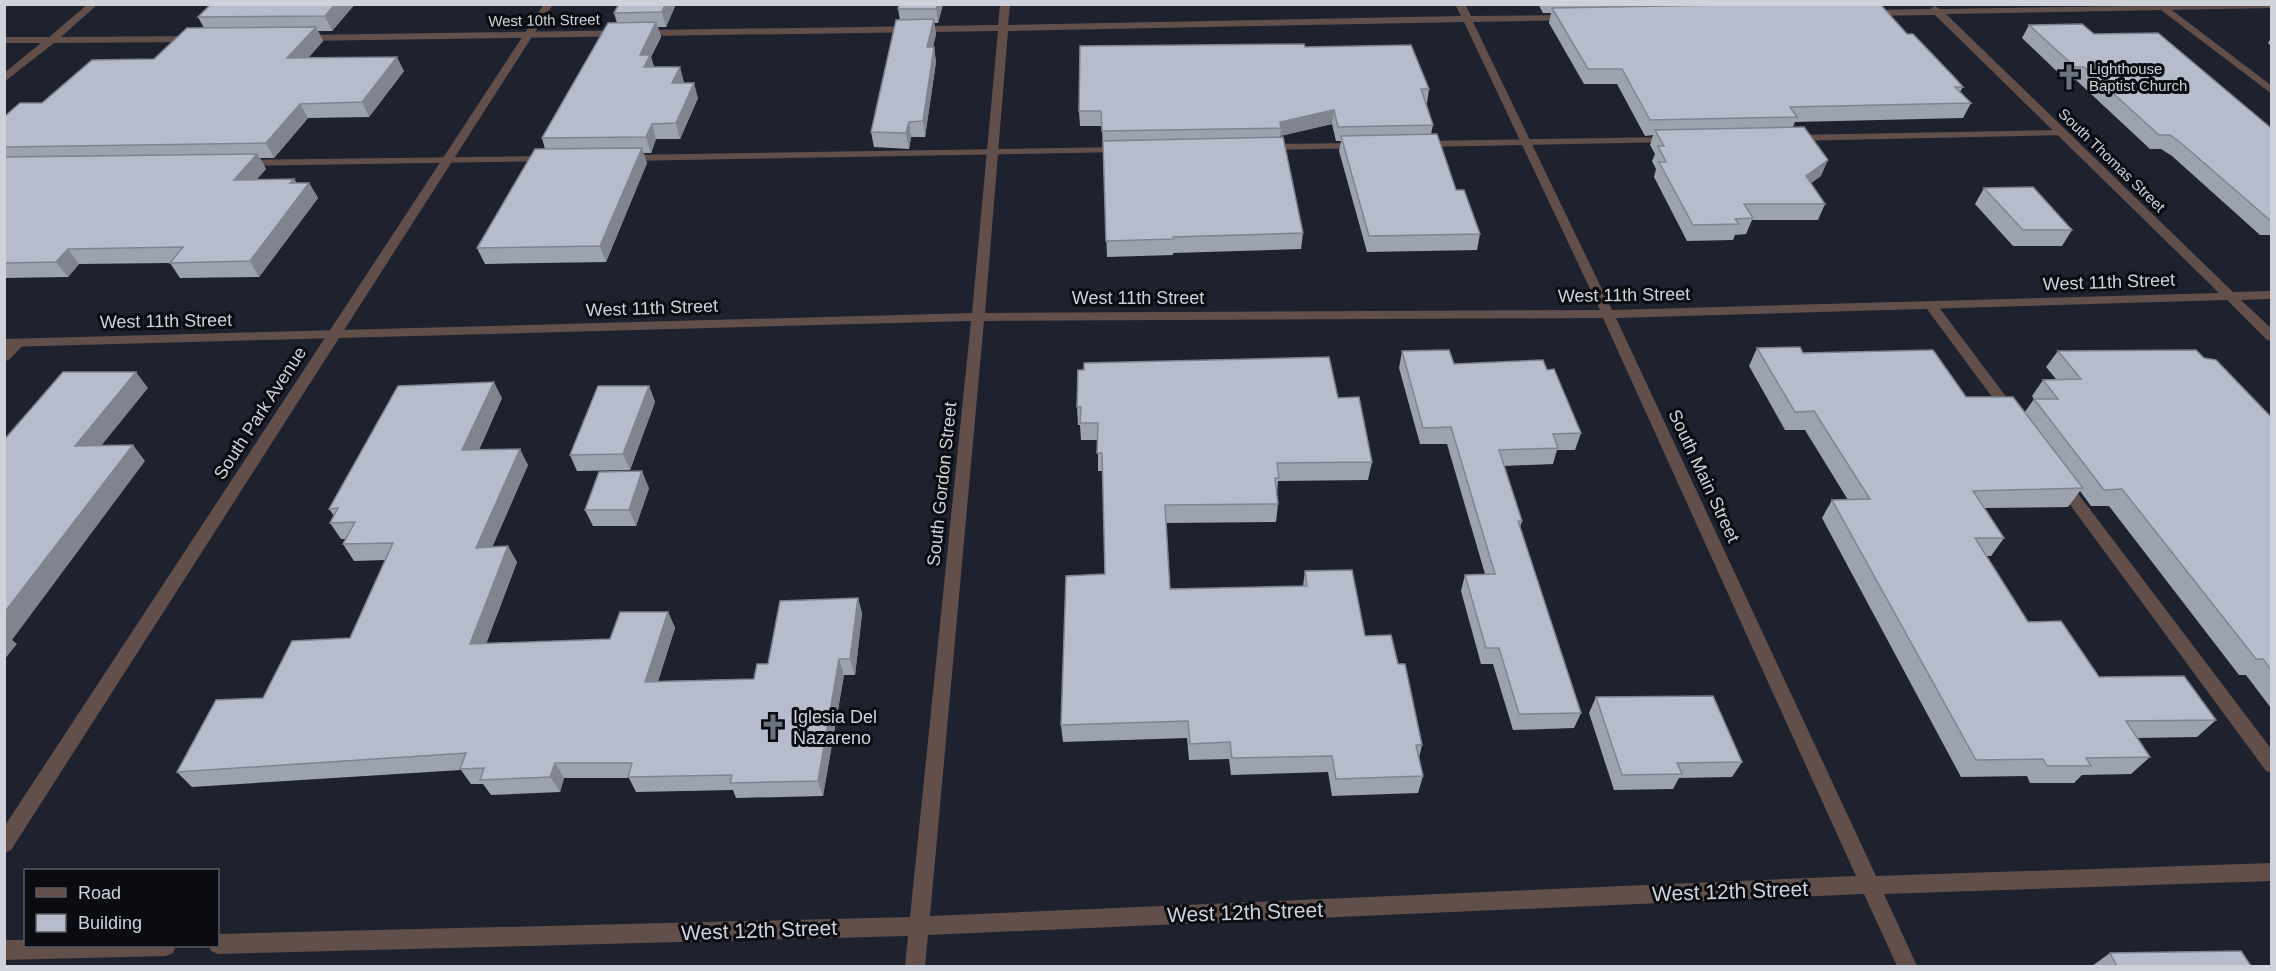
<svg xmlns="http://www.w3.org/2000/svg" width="2276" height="971" font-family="Arial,sans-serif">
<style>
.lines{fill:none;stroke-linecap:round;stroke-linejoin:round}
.service{fill:#624f49;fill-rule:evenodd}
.minor{fill:#624f49;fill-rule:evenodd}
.tertiary{fill:#624f49;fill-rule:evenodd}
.wall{fill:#9da2af}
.shaded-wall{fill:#7f848f}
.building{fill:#b6bccc;stroke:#7f848f;stroke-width:1.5}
.labels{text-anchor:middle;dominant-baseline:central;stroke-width:6;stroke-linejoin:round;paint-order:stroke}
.far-street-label{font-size:15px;fill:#cfd2da;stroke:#0a0c11}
.far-poi-label{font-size:15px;fill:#cfd2da;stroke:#0a0c11;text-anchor:start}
.street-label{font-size:18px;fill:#cfd2da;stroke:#0a0c11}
.poi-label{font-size:18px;fill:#cfd2da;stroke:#0a0c11;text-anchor:start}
.near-street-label{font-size:21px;fill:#cfd2da;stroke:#0a0c11}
</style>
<rect width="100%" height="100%" fill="#1d222e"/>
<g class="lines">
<!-- service -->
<g class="service">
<path d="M2153,4H2164L2272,86V94Z"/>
<path d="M2063,130L2067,131V135L1793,141L1787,138L1793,135Z"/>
<path d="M1670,137L1674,138V142L1421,147L1415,144L1421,141Z"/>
<path d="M1361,143L1365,144V148L1265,150L1259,147L1265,144Z"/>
<path d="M1121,147L1127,150L1125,152L626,161L620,158L626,155Z"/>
<path d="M548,156L554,159L552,161L242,166L236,163L242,160Z"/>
<path d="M1930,301L1935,302L2016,410L2018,413L2016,416H2006L1924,305Z"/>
<path d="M18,339L25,343L9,360L4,361V349Z"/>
<path d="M2062,478L2067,479L2272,750V773L2266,771L2057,487L2055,483Z"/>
</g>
<!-- minor -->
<g class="minor">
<path d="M88,4H98L61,37L196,36L201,39L196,42L54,43L4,82V73L41,43H4V37H49Z"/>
<path d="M1000,4H1010L1008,25L1461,16L1455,4H1465L1471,16L1573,15V19L1570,20L1473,22L1612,310L2219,293L1935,15L1867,16L1862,13L1867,10L1930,9L1935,6L1940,9L2272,4V8L1946,14L2233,292L2272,291V299L2241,300L2272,329V341L2267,340L2227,300L1616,318L1876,876L2272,863V881L1884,894L1917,966H1897L1864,894L928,935L925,966H905L908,936L218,954L211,951L209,946H218V934L910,917L971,321L4,347V339L972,313L998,31L301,41L296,38L301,35L998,25ZM1464,22L1600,310L985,313L1008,31ZM1603,318L1856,876L930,916L984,321Z"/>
<path d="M4,940H26V946H176L173,953L166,956L4,960Z"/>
</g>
<!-- tertiary -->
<path class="tertiary" d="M544,4H553L11,850L4,853V827Z"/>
</g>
<!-- wall -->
<g class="wall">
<path d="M355,4L332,31H318L323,41L308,58L404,71L369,117L308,118L274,158H260L266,169L256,180L294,179L297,183H309L318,198L259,277L180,278L170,263L79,264L68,277L4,278V117L154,59L204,28L198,17Z"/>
<path d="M676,4L666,27H658L661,37L651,57L654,67L684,82L683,83L698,98L680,139H656L651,153H643L647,163L606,262L485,264L477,248L545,149L542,138L617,23L614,13Z"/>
<path d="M899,4H943L938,23H934L936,34L933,47H934L936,62L925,137H911L909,149L874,147L871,132L900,20L898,9Z"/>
<path d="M1538,4H1880L1907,34L1963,87L1960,92L1971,103L1963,118L1795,122L1793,127L1821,176L1811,183L1825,204L1818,220H1752L1746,234L1735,235L1733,240L1687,241L1654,177L1656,169L1652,161L1655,154L1650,145L1653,135L1645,136L1617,84H1584L1549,23L1551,13H1543Z"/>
<path d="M2029,25L2094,34L2271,128V235H2260L2172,156L2161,149H2150L2076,80L2067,81L2022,38Z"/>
<path d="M2271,38V46L2268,43Z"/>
<path d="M1429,89L1427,103H1426L1433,125L1431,134L1456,190L1480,234L1477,250L1367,252L1339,151L1341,141H1336L1332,124L1280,136L1303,233L1301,249L1173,253V255L1107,257L1102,126H1080L1079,111Z"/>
<path d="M1984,188L2072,230L2062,246H2013L1975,204Z"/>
<path d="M1757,348L1803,353L2025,412L2034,399L2032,396L2043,380L2056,379L2046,367L2058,351L2204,358L2271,417V708L2246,675H2239L2109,506H2091L2080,491L2068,507L1985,508L2004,538L1991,556H1986L2028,622L2099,677L2216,720L2197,737L2137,738L2150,757L2131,774L2082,775L2074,783H2030L2027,776L1961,777L1822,518L1832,500H1848L1805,430H1785L1749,366Z"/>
<path d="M1402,351L1454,364L1547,370L1581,433L1575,450H1557L1553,464L1504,466L1522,521L1520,527L1581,713L1574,728L1513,730L1493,664H1481L1461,591L1465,575L1485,574L1447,444H1420L1399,368Z"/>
<path d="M649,386L655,402L630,470L577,471L570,455Z"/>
<path d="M502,398L479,450L528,465L492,547L517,562L486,644L610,639L668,612L675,628L658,681L754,679L768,664L858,598L862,614L855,675H844L823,796L736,798L733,790L636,792L629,778H564L560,792L491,795L483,784H471L461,770L192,787L177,772L263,698L350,638L385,560L354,561L343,544L346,539H341L330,523L334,516L329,509Z"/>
<path d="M1338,398L1372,462L1368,480L1278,481L1277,495L1278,504L1276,522L1166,523L1170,589L1303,586L1305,571L1365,636L1398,664L1422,745L1419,758L1423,776L1418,793L1332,796L1328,772L1231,775L1229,759L1189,760L1187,738L1063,742L1061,725L1105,574L1103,471H1098V440H1081L1080,425H1078L1077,407Z"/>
<path d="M649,488L636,526H593L585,510Z"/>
<path d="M1596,697L1742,762L1732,777L1679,778L1673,789L1614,790L1589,713Z"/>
<path d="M2110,953L2251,966H2092Z"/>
</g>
<!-- shaded-wall -->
<g class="shaded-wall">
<path d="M335,4H355L332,31L325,16Z"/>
<path d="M665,4H676L666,27L662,12Z"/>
<path d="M938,4H943L938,23L936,9Z"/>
<path d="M934,19L936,34L929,62L927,47Z"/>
<path d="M656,22L661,37L651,57L655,70L649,82L640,55Z"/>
<path d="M316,27L323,41L295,73L287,58Z"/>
<path d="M934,47L936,62L925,137L923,121Z"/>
<path d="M397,57L404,71L369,117L362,102Z"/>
<path d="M680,67L684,82L677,98L672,83Z"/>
<path d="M694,83L698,98L680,139L676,123Z"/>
<path d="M300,104L308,118L274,158L266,143Z"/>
<path d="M1334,110L1332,124L1280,136L1281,128L1280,122Z"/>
<path d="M909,122L911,137L909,149L906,133Z"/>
<path d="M652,124L656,139L651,153L646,137Z"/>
<path d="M642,148L647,163L606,262L600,246Z"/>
<path d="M257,154L266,169L243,195L234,180Z"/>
<path d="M1828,160L1821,176L1799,192L1806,176Z"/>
<path d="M294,179L302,193L309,183L318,198L259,277L250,261L290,183Z"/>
<path d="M68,249L79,264L68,277L56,262Z"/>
<path d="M136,372L148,388L88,462L75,446Z"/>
<path d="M494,382L502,398L471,466L462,450Z"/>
<path d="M649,386L655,402L630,470L623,454Z"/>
<path d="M133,445L145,461L12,640L17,644L4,660V613Z"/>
<path d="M520,449L528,465L485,564L476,548Z"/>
<path d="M642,471L649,488L636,526L629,510Z"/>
<path d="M508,546L517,562L480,660L470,644Z"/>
<path d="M858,598L862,614L855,675L850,659Z"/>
<path d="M668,612L675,628L653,697L645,682Z"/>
<path d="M839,659L844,675L823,796L818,781Z"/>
<path d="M555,763L564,778L560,792L550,777Z"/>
</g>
<!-- building -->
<g class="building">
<path d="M211,4H335L325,16L198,17Z"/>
<path d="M619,4H665L662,12L614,13Z"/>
<path d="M899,4H938L936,9H898Z"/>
<path d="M1780,4H1880L1907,34H1913L1954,77L1963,87H1955L1971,103L1790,107L1797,117L1650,120L1622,69H1588L1552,8Z"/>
<path d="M934,19L927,47H934L923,121L909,122L906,133L871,132L896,20Z"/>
<path d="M656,22L640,55H650L644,67H680L672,83H694L676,123L652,124L646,137L542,138L608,23Z"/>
<path d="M2082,24L2094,34L2158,33L2271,128V221L2181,143L2170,135H2159L2084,67H2075L2029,25Z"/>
<path d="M316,27L287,58L397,57L362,102L300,104L266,143L4,147V117L20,103H42L92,60L154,59L187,28Z"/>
<path d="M1304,44L1305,47L1411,45L1429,89H1421L1433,125L1338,127L1334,110L1280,122L1281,128L1102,131L1101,111H1079L1080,46Z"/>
<path d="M1804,127L1828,160L1806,176L1825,204H1744L1753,218L1735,219L1739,224L1693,225L1659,162H1666L1658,146H1664L1655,130Z"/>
<path d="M1437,134L1456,190H1464L1480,234L1369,236L1341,136Z"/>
<path d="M1283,137L1303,233L1173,237L1174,239L1106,241L1103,141Z"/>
<path d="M642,148L600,246L477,248L535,149Z"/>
<path d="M257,154L234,180L294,179L290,183H309L250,261L170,263L183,247L68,249L56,262L4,263V157Z"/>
<path d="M2033,187L2072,230H2023L1984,188Z"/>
<path d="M1800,347L1803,353L1933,350L1966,397H2013L2083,488L1973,491L2004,538H1975L2028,622L2061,621L2099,677L2184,676L2216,720L2126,721L2150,757L2086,758L2091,766H2047L2043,759L1976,760L1832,500L1870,499L1814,411L1795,412L1757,348Z"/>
<path d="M1449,350L1454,364L1543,360L1547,370L1554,369L1581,433L1553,434L1558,448L1499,450L1522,521H1518L1581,713L1519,714L1499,648H1486L1465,575L1495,574L1451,427L1423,428L1402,351Z"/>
<path d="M2196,350L2204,358L2216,360L2271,417V670L2263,659H2256L2122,489L2104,490L2034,399H2058L2043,380L2081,379L2058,351Z"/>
<path d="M1329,357L1338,398L1359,397L1372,462L1277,463L1279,478H1275L1278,504L1165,505L1170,589L1307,586L1305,571L1352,570L1365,636L1391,635L1398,664H1405L1422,745H1416L1423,776L1336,779L1332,756L1232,758L1230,742L1190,744L1188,721L1061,725L1066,576L1105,574L1102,453H1097L1098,423H1080L1081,407H1077L1078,370H1084V363Z"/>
<path d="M63,372H136L75,446L133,445L4,613V440Z"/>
<path d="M494,382L462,450L520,449L476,548L508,546L470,644L610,639L620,612H668L645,682L754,679L757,664H768L780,601L858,598L850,659H839L818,781L730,783L732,775L628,777L632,763H555L550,777L480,780L484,768L460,769L466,753L177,772L216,700L263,698L292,641L350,638L393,543L343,544L355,522L330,523L338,508L329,509L398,386Z"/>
<path d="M598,386H649L623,454L570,455Z"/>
<path d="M642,471L629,510H585L599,472Z"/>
<path d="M1713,696L1742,762L1677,763L1682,774L1622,775L1596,697Z"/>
<path d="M2241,951L2251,966H2117L2110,953Z"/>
</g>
<!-- icons -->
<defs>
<g id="church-bare" transform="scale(2.07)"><path d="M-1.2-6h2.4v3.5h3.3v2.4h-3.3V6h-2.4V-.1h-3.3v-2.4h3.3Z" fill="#6b7280" stroke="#0a0c11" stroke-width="2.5" paint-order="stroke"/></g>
</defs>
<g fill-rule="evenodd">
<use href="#church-bare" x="2069" y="77"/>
<use href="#church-bare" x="773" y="727"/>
</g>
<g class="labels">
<!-- far-street labels -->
<g class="far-street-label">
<text transform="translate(544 20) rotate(-1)">West 10th Street</text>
<text transform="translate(2112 160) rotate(44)">South Thomas Street</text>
</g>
<!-- far-poi labels -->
<g class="far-poi-label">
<text x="2089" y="68">Lighthouse<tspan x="2089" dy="17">Baptist Church</tspan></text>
</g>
<!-- street labels -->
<g class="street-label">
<text transform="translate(2109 282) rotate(-2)">West 11th Street</text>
<text transform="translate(1624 295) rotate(-1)">West 11th Street</text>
<text x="1138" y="298">West 11th Street</text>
<text transform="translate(652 308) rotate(-2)">West 11th Street</text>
<text transform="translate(166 321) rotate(-1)">West 11th Street</text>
<text transform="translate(260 413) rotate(-57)">South Park Avenue</text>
<text transform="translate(1704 476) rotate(65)">South Main Street</text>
<text transform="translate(942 484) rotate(-84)">South Gordon Street</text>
</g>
<!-- poi labels -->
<g class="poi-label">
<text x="793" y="717">Iglesia Del<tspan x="793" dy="21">Nazareno</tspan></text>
</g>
<!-- near-street labels -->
<g class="near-street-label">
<text transform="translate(1730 891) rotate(-2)">West 12th Street</text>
<text transform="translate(1245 912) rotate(-2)">West 12th Street</text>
<text transform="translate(759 930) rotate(-2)">West 12th Street</text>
</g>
</g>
<!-- border -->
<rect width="2276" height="971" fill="none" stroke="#cfd2da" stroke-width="12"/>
<!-- legend -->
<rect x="24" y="869" width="195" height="78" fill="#0a0c11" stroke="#595b61" stroke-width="1.5"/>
<rect x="36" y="888" width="30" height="9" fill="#624f49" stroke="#595b61" stroke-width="1.5"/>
<text x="78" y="899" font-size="18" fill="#cfd2da">Road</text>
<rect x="36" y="914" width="30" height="18" fill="#b6bccc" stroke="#595b61" stroke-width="1.5"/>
<text x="78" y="929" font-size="18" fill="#cfd2da">Building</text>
</svg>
